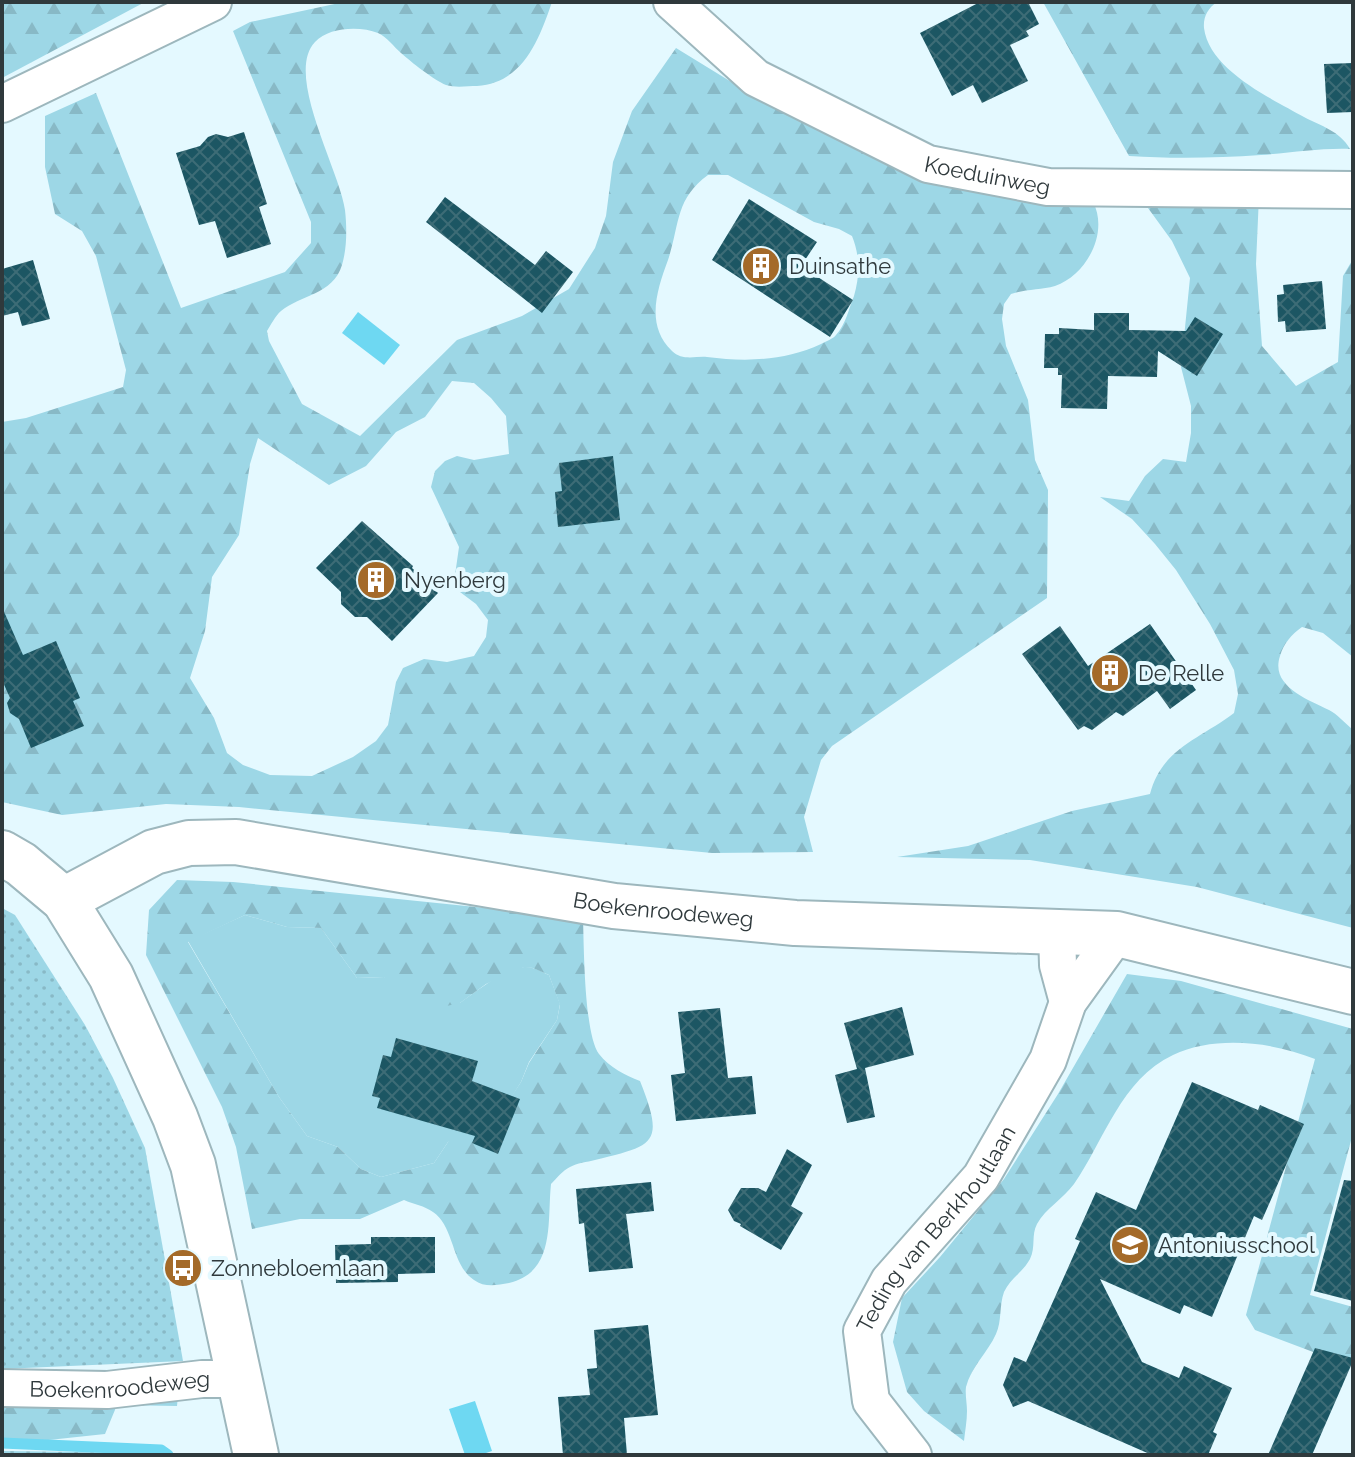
<svg xmlns="http://www.w3.org/2000/svg" width="1355" height="1457" font-family="Raleway,sans-serif">
<style>
.grass{fill:#9dd7e6}
.forest{fill:url(#forest-firs);fill-rule:evenodd}
.park{fill:url(#park-dots)}
.water{fill:#6ed8f2}
.lines{fill:none;stroke-linecap:round;stroke-linejoin:round}
.stream{stroke:#6ed8f2;stroke-width:11}
.building{fill:url(#building-cross-hatch)}
.street-casing{stroke:#9db7bd;stroke-width:40}
.secondary-casing{stroke:#9db7bd;stroke-width:48}
.street{stroke:#fff;stroke-width:36}
.secondary{stroke:#fff;stroke-width:44}
.labels{text-anchor:middle;dominant-baseline:central;stroke-width:8;stroke-linejoin:round;paint-order:stroke}
.street-label{font-size:22px;fill:#2f393c;stroke:#e4f9ff}
.poi-label{font-size:22px;fill:#2f393c;stroke:#e4f9ff;text-anchor:start}
</style>
<defs>
<pattern id="forest-firs" width="22" height="20" patternUnits="userSpaceOnUse" patternTransform="scale(2)"><rect width="22" height="20" fill="#9dd7e6"/><path d="M5 1l3.5 6h-7zM16 11l3.5 6h-7z" fill="#88b9c6"/></pattern>
<pattern id="park-dots" width="8" height="8" patternUnits="userSpaceOnUse" patternTransform="scale(2)"><rect width="8" height="8" fill="#9dd7e6"/><path d="M2 2h.1M6 6h.1" fill="none" stroke="#88b9c6" stroke-width="1.8" stroke-linecap="round"/></pattern>
<pattern id="building-cross-hatch" width="8" height="8" patternUnits="userSpaceOnUse" patternTransform="scale(2)"><rect width="8" height="8" fill="#1c5663"/><path d="M0 0l8 8M0 8l8-8" fill="none" stroke="#3d6c76"/></pattern>
</defs>
<rect width="100%" height="100%" fill="#e4f9ff"/>
<!-- grass -->
<path class="grass" d="M245,915L287,927L321,928L357,978L384,977L460,1003C477,991 503,970 524,967C533,966 542,972 549,975L560,1004L557,1020L529,1062L521,1082L504,1109L501,1126L448,1142L434,1163L381,1177L361,1169L338,1147L307,1136L279,1097L188,941Z"/>
<!-- forest -->
<g class="forest">
<path d="M2,2H145L2,78Z"/>
<path d="M344,2H552C539,40 523,83 477,86C468,86 455,88 446,85C434,80 411,62 401,53C394,47 387,37 378,33C360,26 329,27 315,42C284,74 340,171 345,210C347,228 347,248 342,265C333,295 300,295 281,311C275,316 271,325 267,331L269,341L302,404L360,436L457,340L522,316L569,289L595,248L606,216L613,162L632,111L676,48L764,102L874,154L1093,202C1109,232 1087,275 1055,286C1041,290 1026,289 1011,294L1004,304L1002,319L1006,346L1028,400L1035,460L1048,490L1047,598L832,746L821,760L804,817L813,852L712,853L239,807L166,804L62,815L2,802V422L26,418L123,387L126,370L96,256L82,231L55,214L45,167V116L96,93L181,308L285,272L311,243V222L233,31L250,22ZM708,175H728L814,222L839,229L852,236C860,256 860,275 854,296C849,308 846,324 836,335C833,339 826,341 821,344C784,361 746,362 707,357C695,356 682,361 672,351C645,325 657,290 668,260C680,224 675,199 708,175ZM452,381L474,383L491,398L506,416L509,454L474,460L457,456L445,461L435,471L431,487L459,547L454,582L460,592L476,604L488,620L486,637L474,656L447,662L424,659L403,668L396,682L388,725L376,741L353,757L312,776L270,775L243,765L227,753L214,718L190,678L205,631L212,577L239,535L250,464L258,438L329,485L366,466L396,432L425,417Z"/>
<path d="M1043,2H1217C1208,8 1203,17 1204,28C1209,70 1272,99 1304,117C1321,126 1340,131 1350,149C1320,148 1291,153 1261,155C1217,158 1173,159 1129,156Z"/>
<path d="M1259,196L1256,264L1262,346L1296,386L1338,362L1343,276L1353,259V657L1323,633L1302,627C1291,635 1284,643 1280,656C1270,686 1307,699 1329,710C1337,714 1345,723 1353,730V928L1197,887L1030,860L897,857L968,846L1072,811L1150,794C1162,748 1200,739 1234,713L1238,694L1234,670L1210,624L1176,570L1155,544L1132,519L1100,497L1129,501L1145,476L1163,459L1186,462L1191,433V406L1181,367L1190,278L1172,241L1148,208Z"/>
<path d="M177,880L233,882L583,918C584,945 584,1034 599,1054C610,1068 625,1075 640,1081C665,1144 655,1145 595,1160C587,1162 577,1163 570,1167C563,1170 556,1179 551,1184C547,1221 556,1272 509,1283C497,1285 485,1288 474,1280C451,1265 455,1227 433,1212C425,1206 413,1204 404,1200L360,1219H300L252,1229L236,1147L222,1107L146,955L149,910ZM245,915L287,927L321,928L357,978L384,977L406,1001L442,1007L460,1003L486,984L524,967L533,968L549,975L560,1005L557,1020L529,1063L521,1082L503,1109L474,1134L457,1135L448,1142L434,1163L381,1177L361,1169L338,1147L307,1136L279,1097L188,942Z"/>
<path d="M1127,974L1181,981L1353,1029V1133L1310,1295L1353,1307V1367L1255,1330L1246,1315L1315,1059C1273,1042 1215,1035 1173,1055C1121,1079 1104,1141 1074,1184C1063,1199 1046,1208 1037,1224C1031,1235 1036,1247 1030,1259C1023,1272 1010,1279 1004,1292C999,1306 1002,1321 996,1334C988,1352 971,1367 966,1387C965,1394 967,1403 967,1411C967,1421 965,1431 964,1441L924,1411L907,1392L893,1342L902,1298L940,1257L1004,1179L1058,1094Z"/>
<path d="M180,1374L177,1406L117,1405L105,1434L2,1445V1386Z"/>
</g>
<!-- park -->
<g class="park">
<path d="M2,908L15,915L85,1025L113,1078L145,1148L183,1361L2,1369Z"/>
<path d="M2,1451L157,1453L162,1455H2Z"/>
</g>
<!-- water -->
<g class="water">
<path d="M358,312L400,345L384,365L342,333Z"/>
<path d="M475,1401L492,1451L480,1455H465L449,1409Z"/>
</g>
<g class="lines">
<!-- stream -->
<path class="stream" d="M2,1443L161,1450L168,1455"/>
</g>
<!-- building -->
<g class="building">
<path d="M980,2H1028L1039,24L1026,31L1029,36L1010,45L1028,81L982,103L973,85L952,96L920,33Z"/>
<path d="M1353,63V112L1327,113L1324,64Z"/>
<path d="M244,132L267,204L259,207L271,244L227,258L215,221L199,225L176,153L200,146L208,137L216,134L228,137Z"/>
<path d="M445,197L535,265L546,251L573,272L542,313L426,222Z"/>
<path d="M749,199L817,242L801,266L853,300L830,337L712,260Z"/>
<path d="M33,260L50,319L22,326L18,312L2,316V269Z"/>
<path d="M1322,281L1326,329L1286,332L1285,321L1278,322L1277,295L1284,294L1283,285Z"/>
<path d="M1094,313H1129V330L1186,331L1195,317L1223,334L1197,376L1158,351L1157,377L1108,376L1107,409L1061,408L1062,375H1058V368H1044L1045,334H1059V328L1094,330Z"/>
<path d="M613,456L620,520L558,527L555,492L562,491L559,463Z"/>
<path d="M362,521L413,566L412,568L438,593L392,641L367,617H355L341,604V592L316,568Z"/>
<path d="M2,607L23,655L56,641L80,698L73,701L84,726L31,748L19,719L10,713L7,703L10,698L2,680Z"/>
<path d="M1150,624L1196,690L1170,709L1157,691L1123,716L1116,712L1092,730L1084,726L1078,730L1022,654L1060,626L1088,666Z"/>
<path d="M902,1007L914,1055L865,1068L875,1117L847,1123L835,1075L857,1069L844,1023Z"/>
<path d="M720,1008L728,1078L752,1076L756,1114L676,1121L671,1075L685,1073L678,1012Z"/>
<path d="M396,1038L478,1061L472,1081L520,1099L498,1154L472,1143L475,1136L377,1108L380,1098L372,1096L383,1055L391,1057Z"/>
<path d="M1192,1082L1258,1110L1260,1105L1304,1124L1262,1220L1254,1216L1212,1317L1184,1305L1180,1314L1100,1279L1142,1362L1179,1378L1184,1366L1232,1388L1213,1432L1217,1434L1208,1455H1152L1028,1401L1013,1407L1003,1385L1014,1357L1026,1362L1080,1241L1075,1239L1096,1192L1136,1210Z"/>
<path d="M787,1149L812,1165L791,1206L803,1213L781,1250L740,1226L741,1224L734,1221L728,1210L741,1188H758L766,1192Z"/>
<path d="M1344,1180L1353,1181V1301L1314,1291Z"/>
<path d="M651,1182L654,1211L626,1214L633,1268L589,1272L584,1223L579,1224L576,1189Z"/>
<path d="M371,1237H435V1273L398,1274V1282L336,1283L335,1245L371,1244Z"/>
<path d="M648,1325L658,1415L624,1418L627,1455H563L558,1397L590,1395L587,1369L597,1368L594,1330Z"/>
<path d="M1315,1348L1353,1358V1361L1312,1455H1268Z"/>
</g>
<g class="lines">
<!-- street casing -->
<g class="street-casing">
<g id="street">
<path id="s1" d="M672,2L756,78L928,164L1048,187L1353,190"/>
<path d="M2,104L213,2"/>
<path d="M1057,932L1058,965L1068,1002"/>
<path id="s2" d="M2,1388L107,1390L202,1379H238"/>
<path id="s3" d="M913,1455L871,1401L862,1331L889,1281L981,1177L1048,1060L1068,1002L1117,934"/>
</g>
</g>
<!-- secondary casing -->
<g class="secondary-casing">
<g id="secondary">
<path d="M2,853L21,864L64,900L111,976L175,1117L193,1165L256,1455"/>
<path id="s4" d="M64,900L154,852L189,843L236,842L614,906L795,923L1117,934L1353,992"/>
</g>
</g>
<!-- street -->
<use href="#street" class="street"/>
<!-- secondary -->
<use href="#secondary" class="secondary"/>
</g>
<!-- icons -->
<defs>
<g id="building-disc" transform="scale(2)"><circle r="9.5" fill="#a46a29" stroke="#e4f9ff"/><path d="M-4-6H4V6H1V3H-1V6H-4ZM-2.5-4.3h1.7v1.8h-1.7ZM.8-4.3h1.7v1.8H.8ZM-2.5-1h1.7V.8h-1.7ZM.8-1h1.7V.8H.8Z" fill="#fff"/></g>
<g id="school-disc" transform="scale(2)"><circle r="9.5" fill="#a46a29" stroke="#e4f9ff"/><path d="M0-5L7-2L0 1L-7-2ZM-4 1L0 2.5L4 1V4Q0 6-4 4Z" fill="#fff"/></g>
<g id="bus-disc" transform="scale(2)"><circle r="9.5" fill="#a46a29" stroke="#e4f9ff"/><path d="M-5-6H5V4H4V6H2V4H-2V6H-4V4H-5ZM-3.5-4V0h7V-4ZM-3.5 1.2v1.5H-2V1.2ZM2 1.2v1.5H3.5V1.2Z" fill="#fff"/></g>
</defs>
<g fill-rule="evenodd">
<use href="#building-disc" x="761" y="266"/>
<use href="#building-disc" x="376" y="580"/>
<use href="#building-disc" x="1110" y="673"/>
<use href="#school-disc" x="1130" y="1245"/>
<use href="#bus-disc" x="183" y="1268"/>
</g>
<g class="labels">
<!-- street labels -->
<g class="street-label">
<text stroke="none"><textPath href="#s1" startOffset="366">Koeduinweg</textPath></text>
<text stroke="none"><textPath href="#s4" startOffset="618">Boekenroodeweg</textPath></text>
<text stroke="none"><textPath href="#s3" startOffset="266">Teding van Berkhoutlaan</textPath></text>
<text stroke="none"><textPath href="#s2" startOffset="118">Boekenroodeweg</textPath></text>
</g>
<!-- poi labels -->
<g class="poi-label">
<text x="789" y="266">Duinsathe</text>
<text x="404" y="580">Nyenberg</text>
<text x="1138" y="673">De Relle</text>
<text x="1158" y="1245">Antoniusschool</text>
<text x="211" y="1268">Zonnebloemlaan</text>
</g>
</g>
<!-- border -->
<rect width="1355" height="1457" fill="none" stroke="#2f393c" stroke-width="8"/>
</svg>
